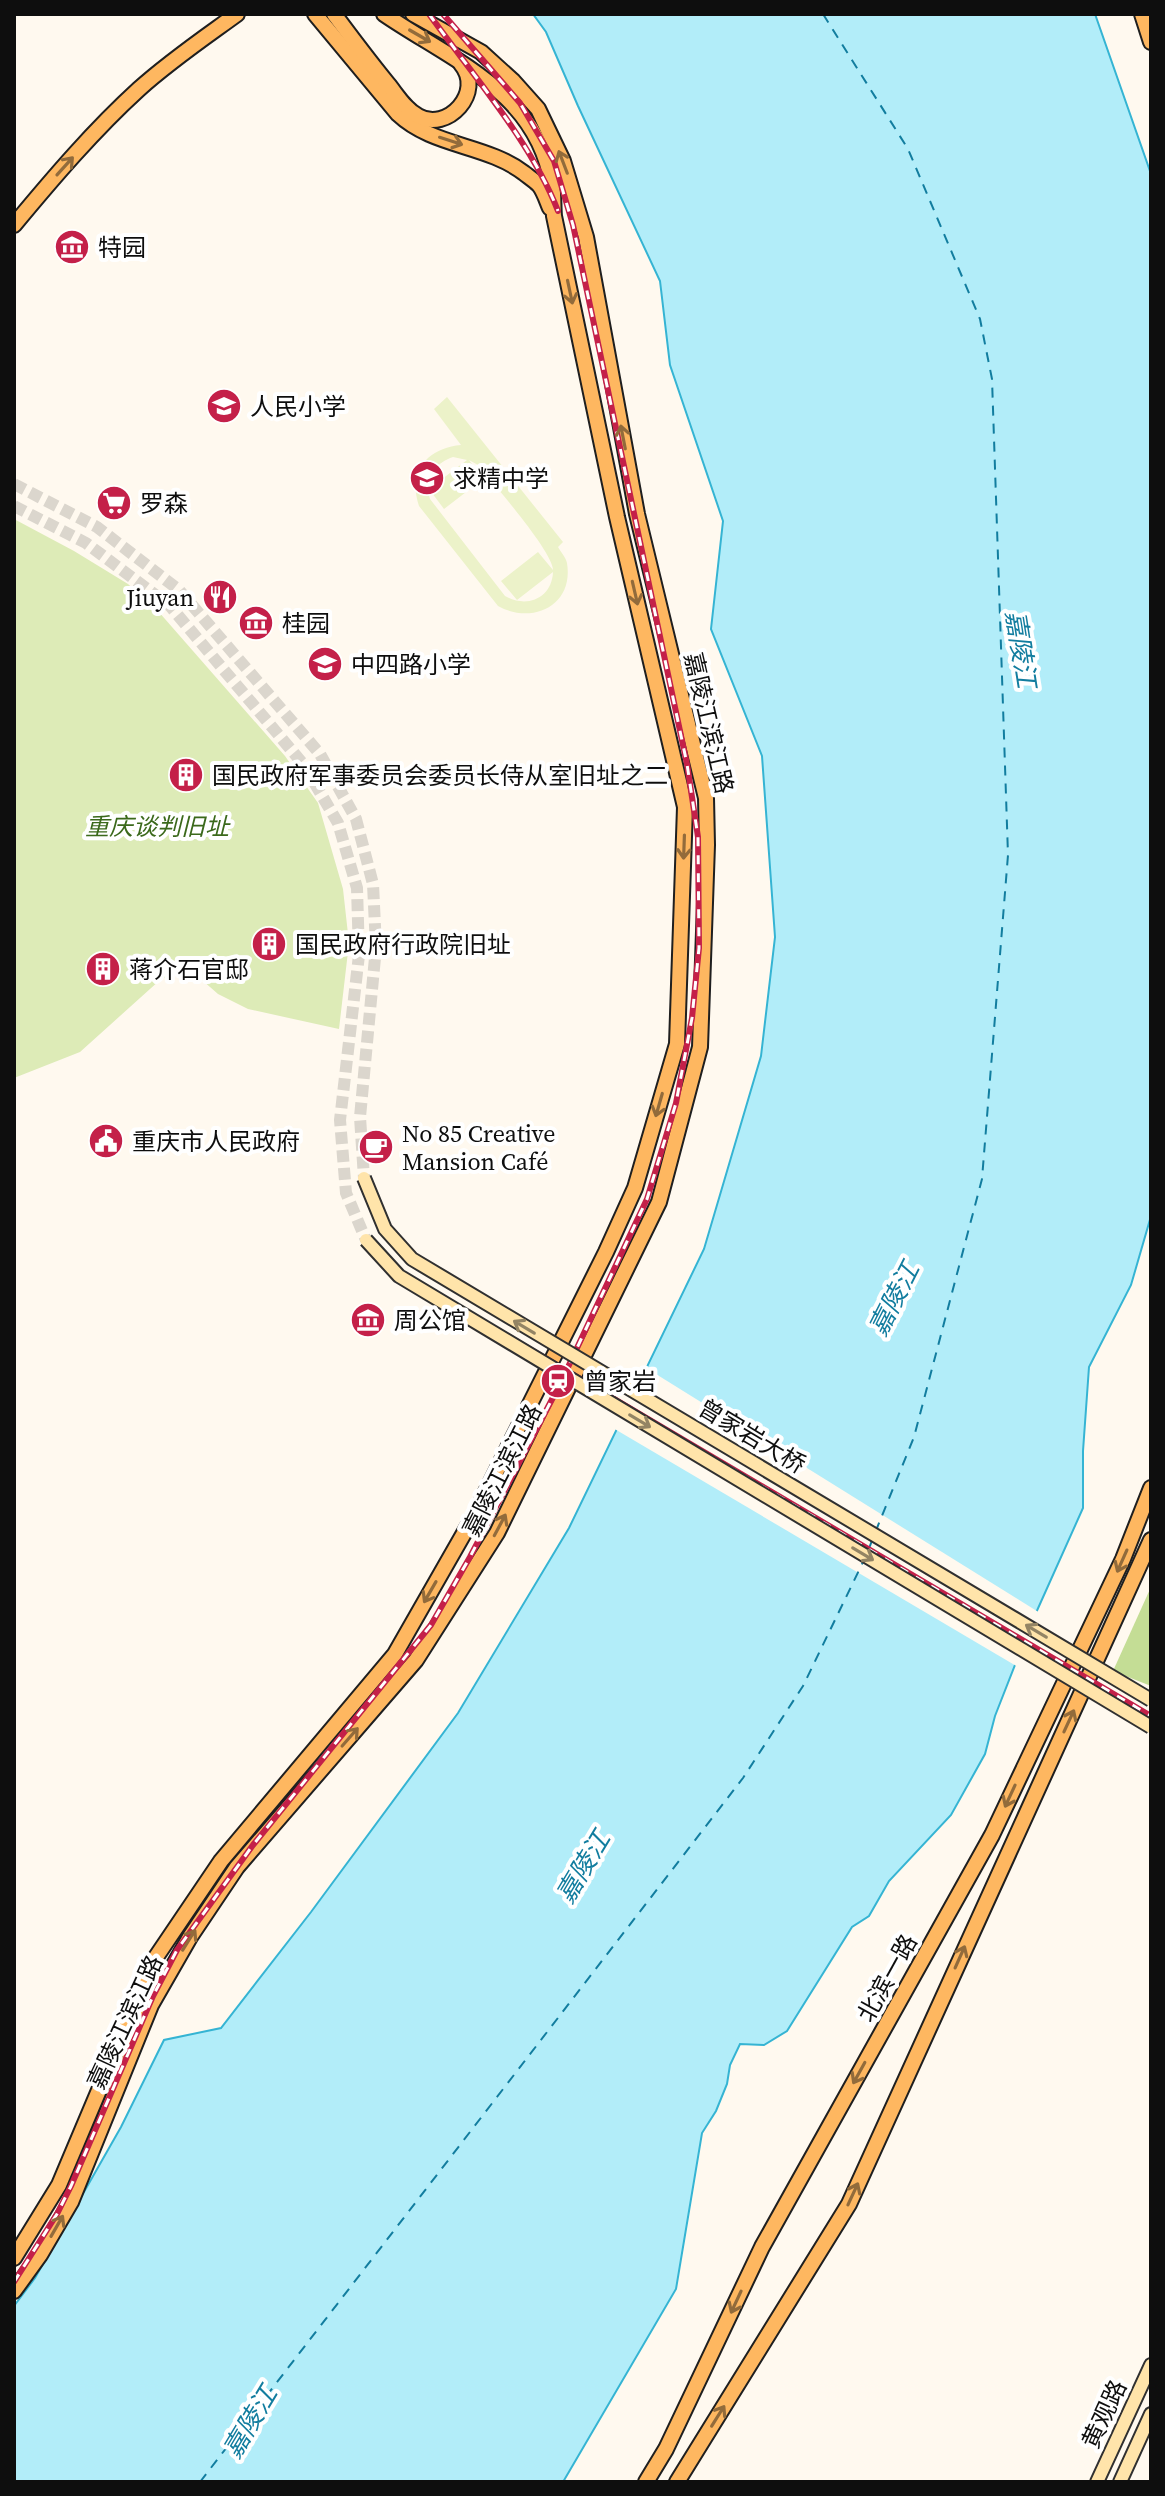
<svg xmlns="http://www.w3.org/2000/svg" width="1165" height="2496" font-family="'Source Serif 4','Noto Sans SC',serif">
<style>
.green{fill:#ddebb7}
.forest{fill:#c4dd95}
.pitch{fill:#ecf2c9;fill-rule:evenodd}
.water{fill:#b2edf9;stroke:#35b4d3;stroke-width:2}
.pier{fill:#fff9ef}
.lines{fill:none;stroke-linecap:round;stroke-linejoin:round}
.ferry{stroke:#127d9f;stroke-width:2;stroke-dasharray:10 8;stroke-linecap:butt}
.secondary-tunnel{stroke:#dbd6cd;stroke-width:12;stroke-dasharray:12 6;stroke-linecap:butt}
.secondary-casing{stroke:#303030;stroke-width:16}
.primary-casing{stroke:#1f1f1f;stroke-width:18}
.secondary{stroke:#ffe4aa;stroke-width:12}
.primary{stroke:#feb760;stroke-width:14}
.rail-casing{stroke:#c42049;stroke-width:6}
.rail{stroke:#fff;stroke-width:3;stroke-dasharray:9;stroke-linecap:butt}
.secondary-bridge-casing{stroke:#303030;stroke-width:16;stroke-linecap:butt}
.secondary-bridge{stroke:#ffe4aa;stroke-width:12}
.oneway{stroke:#926b3b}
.oneway2{stroke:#938464}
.labels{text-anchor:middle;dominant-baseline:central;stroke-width:8;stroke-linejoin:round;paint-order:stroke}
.poi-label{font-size:24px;fill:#0e0e0e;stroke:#fff;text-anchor:start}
.street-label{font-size:24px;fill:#0e0e0e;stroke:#fff}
.park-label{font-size:24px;font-style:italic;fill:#3b691b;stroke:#fff}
.water-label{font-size:26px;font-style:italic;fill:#127d9f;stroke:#fff}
</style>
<rect width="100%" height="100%" fill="#fff9ef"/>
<!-- green -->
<path class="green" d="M14,519L74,551L128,584L158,611L285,756L318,803L343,889L349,943L339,1029L248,1009L218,994L186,966L160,980L80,1052L14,1078Z"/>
<!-- forest -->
<path class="forest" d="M1151,1587V1686L1113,1671Z"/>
<!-- pitch -->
<path class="pitch" d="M447,397L563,542L558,547C561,552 566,558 567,563C574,606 532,625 498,606L419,506C407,471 428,448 461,445L434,409ZM453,457L467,460L429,489L444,509L483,479L469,460L478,465C493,483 553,552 553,570L538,552L501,581L517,600L553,572C552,598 527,609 505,596L430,499C424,480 434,463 453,457Z"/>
<!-- water -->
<path class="water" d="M533,14H1095L1151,174V1216L1131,1285L1089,1367L1083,1451V1508L1031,1624L995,1716L985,1754L951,1815L889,1881L869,1916L852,1927L787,2031L764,2045L740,2044L730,2065L727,2084L716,2111L702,2133L676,2289L563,2482H14V2306L35,2278L121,2127L164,2040L221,2028L311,1912L458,1713L569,1528L704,1249L761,1056L775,937L762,756L711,629L723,521L670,365L660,281L578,106L546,32Z"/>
<!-- pier -->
<path class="pier" d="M643,1366L1040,1613L1018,1667L613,1428Z"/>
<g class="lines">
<!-- ferry -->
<g class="ferry">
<path d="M823,14L908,149L980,319L992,379L1008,855L982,1179L914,1437L877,1528"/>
<path d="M868,1551L873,1538"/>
<path d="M200,2482L743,1778L803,1686L864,1560"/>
</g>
<!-- secondary-tunnel -->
<g class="secondary-tunnel">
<path d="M14,484L97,527L179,590L320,754L356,819L373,884L376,947L360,1117L364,1178"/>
<path d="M14,506L86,543L170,606L304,765L338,823L357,888L359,955L340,1120L346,1193L366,1240"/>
</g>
<!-- secondary casing -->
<g class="secondary-casing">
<g id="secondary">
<path d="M1097,2482L1151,2365"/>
<path d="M1120,2482L1151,2414"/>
</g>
</g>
<!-- primary casing -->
<g class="primary-casing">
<g id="primary">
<path d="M315,14L398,114C433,147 486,144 524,173C529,177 535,181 539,185C544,191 547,201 550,208"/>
<path d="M334,14C352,38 369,61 388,84C397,95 405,109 418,116C447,133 485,92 461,64"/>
<path d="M1142,14L1151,42"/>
<path d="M14,225C53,178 94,130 139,89C170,61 204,38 237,14"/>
<path d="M14,2258L59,2185L154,1960L221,1861L395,1654L475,1514L606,1252L635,1188L677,1044L685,807L617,517L554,216C553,206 554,195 552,185C538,92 451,60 384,14"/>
<path d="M14,2291L40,2255L71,2202L151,2005L190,1937L237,1867L416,1660L497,1533L659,1202L700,1047L707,845L706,798L637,514L586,237L563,161L538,109L513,81L481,52L413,14"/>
<path d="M646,2482L666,2449L762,2247L992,1835L1123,1559L1151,1488"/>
<path d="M677,2482L849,2204L1151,1540"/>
</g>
</g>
<!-- secondary -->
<use href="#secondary" class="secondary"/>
<!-- primary -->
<use href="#primary" class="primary"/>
<!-- rail casing -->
<g class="rail-casing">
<g id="rail">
<path d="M429,14C472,74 532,143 558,211"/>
<path d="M432,1299L501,1332L1151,1716"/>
<path d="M14,2282L57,2214L71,2186L153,1996L177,1950L253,1845L431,1625L470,1557L561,1382L647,1199L676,1103L692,1018L699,948L698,837L687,764L573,225L554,161L520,103L443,14"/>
</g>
</g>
<!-- rail -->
<use href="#rail" class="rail"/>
<!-- secondary-bridge casing -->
<g class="secondary-bridge-casing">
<g id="secondary-bridge">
<path d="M364,1178L385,1229L412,1259L1151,1700"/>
<path d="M366,1240L399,1276L1151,1727"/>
</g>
</g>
<!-- secondary-bridge -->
<use href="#secondary-bridge" class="secondary-bridge"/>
</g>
<!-- one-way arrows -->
<defs><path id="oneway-shaft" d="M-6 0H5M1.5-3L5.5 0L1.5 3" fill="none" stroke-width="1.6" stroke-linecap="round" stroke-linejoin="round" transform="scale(2)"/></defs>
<g class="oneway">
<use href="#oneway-shaft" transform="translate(420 36) rotate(30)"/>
<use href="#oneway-shaft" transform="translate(451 141) rotate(18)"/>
<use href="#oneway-shaft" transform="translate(563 162) rotate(-111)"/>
<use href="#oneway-shaft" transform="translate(65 166) rotate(-48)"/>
<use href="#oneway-shaft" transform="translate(570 292) rotate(78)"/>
<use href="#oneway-shaft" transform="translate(623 437) rotate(-101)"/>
<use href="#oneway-shaft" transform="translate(635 593) rotate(77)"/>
<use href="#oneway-shaft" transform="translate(684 847) rotate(92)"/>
<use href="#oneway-shaft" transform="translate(659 1105) rotate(106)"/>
<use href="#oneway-shaft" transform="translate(500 1525) rotate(-62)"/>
<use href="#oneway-shaft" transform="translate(1122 1561) rotate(114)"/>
<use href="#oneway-shaft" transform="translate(430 1592) rotate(120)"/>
<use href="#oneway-shaft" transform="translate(1069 1721) rotate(-65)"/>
<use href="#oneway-shaft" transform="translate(350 1737) rotate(-49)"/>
<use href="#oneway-shaft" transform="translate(1010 1796) rotate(115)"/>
<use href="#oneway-shaft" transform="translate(189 1940) rotate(-58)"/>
<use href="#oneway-shaft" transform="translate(960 1957) rotate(-66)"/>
<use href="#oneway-shaft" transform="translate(859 2073) rotate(119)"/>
<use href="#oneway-shaft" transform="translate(853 2194) rotate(-65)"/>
<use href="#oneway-shaft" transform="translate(57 2226) rotate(-60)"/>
<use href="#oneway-shaft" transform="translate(736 2302) rotate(115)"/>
<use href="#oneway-shaft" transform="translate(718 2416) rotate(-58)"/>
</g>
<g class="oneway2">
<use href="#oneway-shaft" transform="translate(524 1327) rotate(-149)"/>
<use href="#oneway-shaft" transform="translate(640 1421) rotate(31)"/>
<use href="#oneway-shaft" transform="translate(863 1554) rotate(31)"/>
<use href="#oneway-shaft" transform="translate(1036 1631) rotate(-149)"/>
</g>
<!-- icons -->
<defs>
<g id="museum-disc" transform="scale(1.8)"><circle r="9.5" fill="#c42049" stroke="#fff"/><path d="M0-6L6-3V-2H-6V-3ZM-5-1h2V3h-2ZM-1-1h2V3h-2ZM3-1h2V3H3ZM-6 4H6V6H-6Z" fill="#fff"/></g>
<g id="school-disc" transform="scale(1.8)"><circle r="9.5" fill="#c42049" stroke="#fff"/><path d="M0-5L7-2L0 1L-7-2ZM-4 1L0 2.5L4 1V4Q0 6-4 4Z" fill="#fff"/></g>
<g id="supermarket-disc" transform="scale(1.8)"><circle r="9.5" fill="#c42049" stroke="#fff"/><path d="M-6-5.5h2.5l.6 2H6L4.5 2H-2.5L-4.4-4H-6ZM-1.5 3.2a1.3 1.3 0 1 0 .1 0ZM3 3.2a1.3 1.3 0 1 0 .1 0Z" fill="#fff"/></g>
<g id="restaurant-disc" transform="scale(1.8)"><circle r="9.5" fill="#c42049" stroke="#fff"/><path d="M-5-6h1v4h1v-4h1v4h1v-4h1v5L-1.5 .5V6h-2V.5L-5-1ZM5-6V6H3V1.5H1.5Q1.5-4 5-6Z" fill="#fff"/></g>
<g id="building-disc" transform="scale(1.8)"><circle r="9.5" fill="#c42049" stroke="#fff"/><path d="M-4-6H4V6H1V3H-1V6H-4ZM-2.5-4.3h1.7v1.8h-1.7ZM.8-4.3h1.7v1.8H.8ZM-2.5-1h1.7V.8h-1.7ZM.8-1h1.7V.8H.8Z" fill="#fff"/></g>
<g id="civic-disc" transform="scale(1.8)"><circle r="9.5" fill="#c42049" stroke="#fff"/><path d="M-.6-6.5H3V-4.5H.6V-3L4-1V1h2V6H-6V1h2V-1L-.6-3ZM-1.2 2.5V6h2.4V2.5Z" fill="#fff"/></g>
<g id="cafe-disc" transform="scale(1.8)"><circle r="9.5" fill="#c42049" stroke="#fff"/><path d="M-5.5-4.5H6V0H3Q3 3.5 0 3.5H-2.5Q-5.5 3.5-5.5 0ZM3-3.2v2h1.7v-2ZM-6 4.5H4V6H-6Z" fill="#fff"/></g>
<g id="station-disc" transform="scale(1.8)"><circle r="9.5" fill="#c42049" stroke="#fff"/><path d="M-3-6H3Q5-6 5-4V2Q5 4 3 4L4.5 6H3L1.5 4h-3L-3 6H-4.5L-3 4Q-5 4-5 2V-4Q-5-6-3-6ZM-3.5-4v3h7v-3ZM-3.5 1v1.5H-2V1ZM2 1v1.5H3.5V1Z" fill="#fff"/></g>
</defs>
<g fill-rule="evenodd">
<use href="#museum-disc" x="72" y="247"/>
<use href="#school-disc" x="224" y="406"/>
<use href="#school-disc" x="427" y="478"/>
<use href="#supermarket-disc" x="114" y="503"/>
<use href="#restaurant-disc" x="220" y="597"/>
<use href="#museum-disc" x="256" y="623"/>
<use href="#school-disc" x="325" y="664"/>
<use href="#building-disc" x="186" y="775"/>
<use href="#building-disc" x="269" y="944"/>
<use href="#building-disc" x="103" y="969"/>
<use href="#civic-disc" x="106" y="1141"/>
<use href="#cafe-disc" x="376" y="1147"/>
<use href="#museum-disc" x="368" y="1320"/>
<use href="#station-disc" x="558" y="1381"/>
</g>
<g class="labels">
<!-- poi labels -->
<g class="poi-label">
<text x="98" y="247">特园</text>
<text x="250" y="406">人民小学</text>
<text x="453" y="478">求精中学</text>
<text x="140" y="503">罗森</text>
<text x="194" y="597" text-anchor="end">Jiuyan</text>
<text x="282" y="623">桂园</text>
<text x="351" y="664">中四路小学</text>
<text x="212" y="775">国民政府军事委员会委员长侍从室旧址之二</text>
<text x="295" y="944">国民政府行政院旧址</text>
<text x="129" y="969">蒋介石官邸</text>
<text x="402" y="1133">No 85 Creative<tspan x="402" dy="28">Mansion Café</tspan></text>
<text x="132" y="1141">重庆市人民政府</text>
<text x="394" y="1320">周公馆</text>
<text x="584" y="1381">曾家岩</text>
</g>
<!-- street labels -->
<g class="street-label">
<text transform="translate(709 723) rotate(77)">嘉陵江滨江路</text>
<text transform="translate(752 1436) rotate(31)">曾家岩大桥</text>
<text transform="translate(502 1470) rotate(-63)">嘉陵江滨江路</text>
<text transform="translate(887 1978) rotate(-61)">北滨一路</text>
<text transform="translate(125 2022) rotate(-65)">嘉陵江滨江路</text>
<text transform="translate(1104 2414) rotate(-65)">黄观路</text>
</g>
<!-- park labels -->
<g class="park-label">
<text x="157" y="826">重庆谈判旧址</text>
</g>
<!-- water labels -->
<g class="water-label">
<text transform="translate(1021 649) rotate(81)">嘉陵江</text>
<text transform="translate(894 1299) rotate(-63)">嘉陵江</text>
<text transform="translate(583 1867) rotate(-59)">嘉陵江</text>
<text transform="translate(250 2422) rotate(-59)">嘉陵江</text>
</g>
</g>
<!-- border -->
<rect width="1165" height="2496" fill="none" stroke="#0e0e0e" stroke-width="32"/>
</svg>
